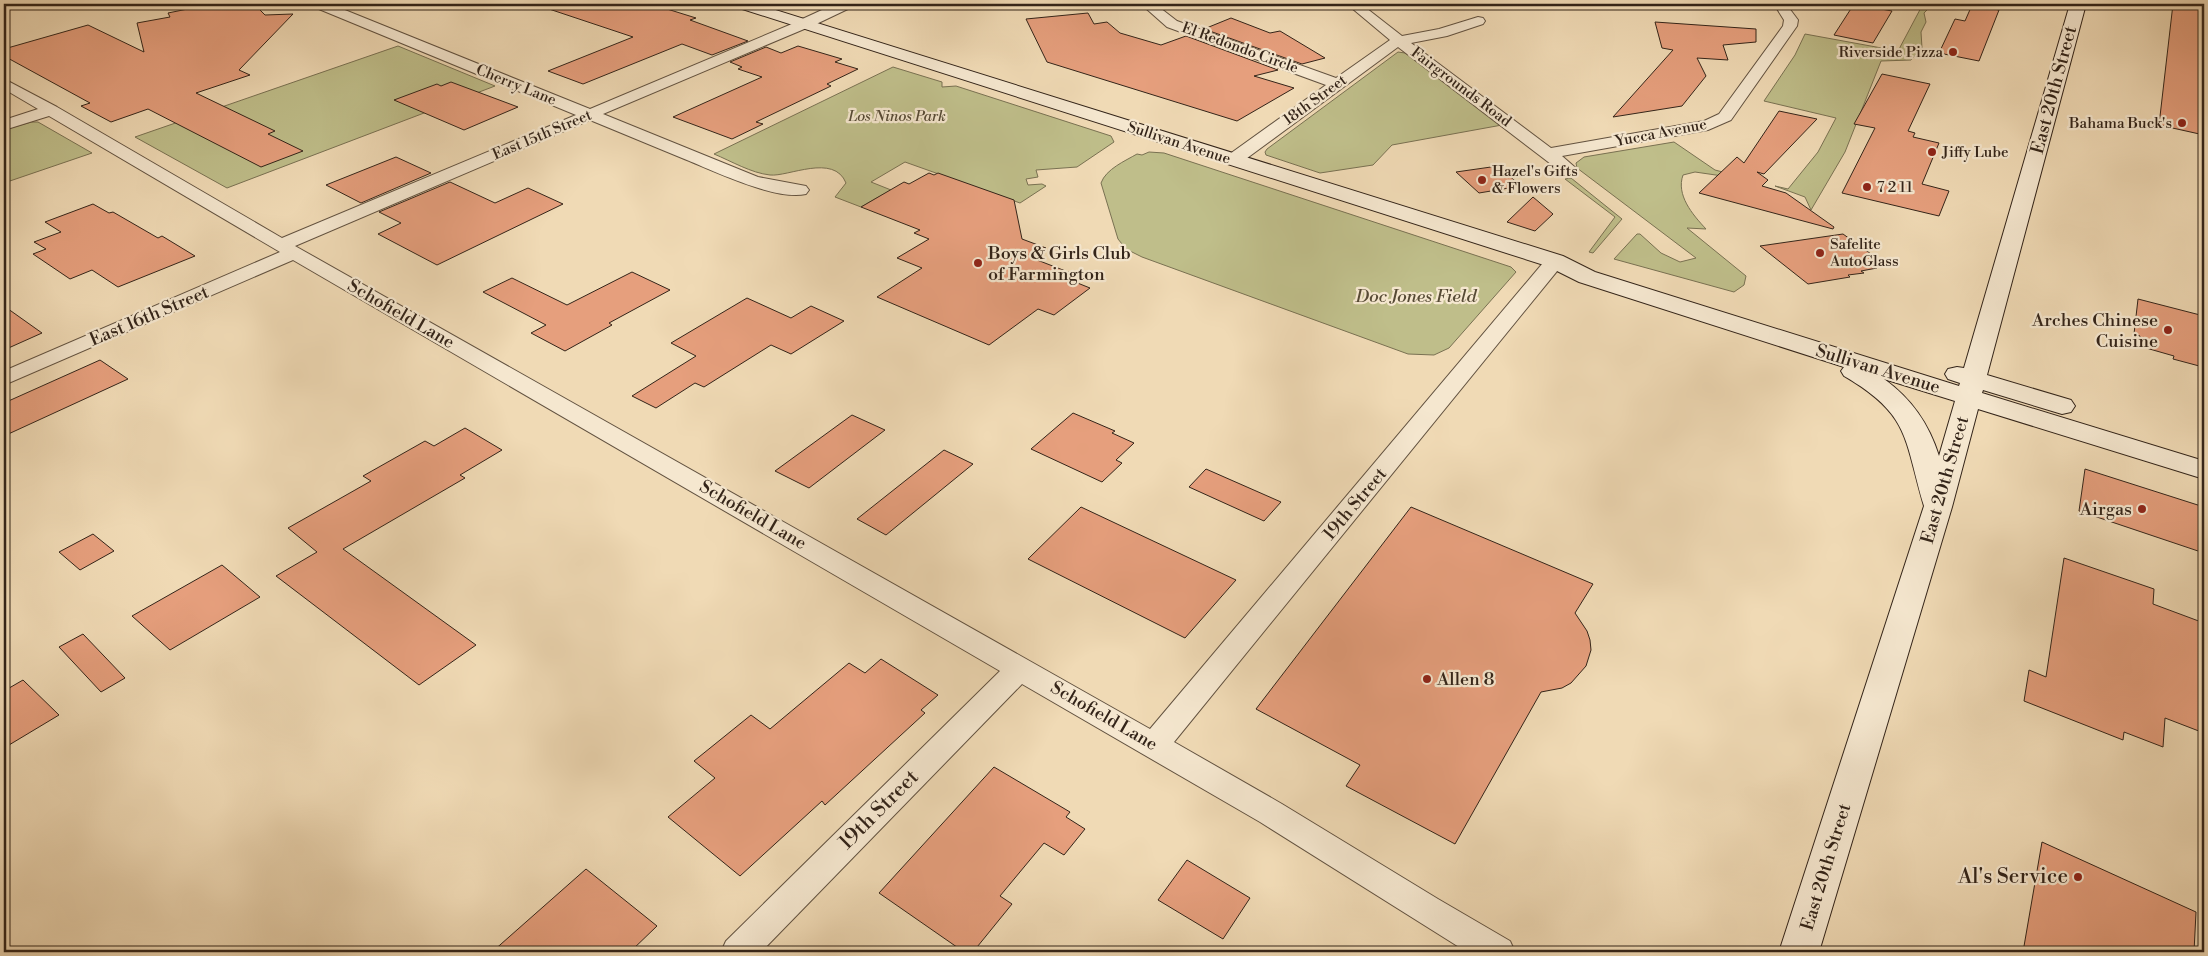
<svg xmlns="http://www.w3.org/2000/svg" width="2208" height="956" font-family="'Libre Bodoni',serif">
<style>
.green{fill:#bfbe8a;stroke:#797152}
.building{fill:#e69f7d;stroke:#332419}
.lines{fill:none;stroke-linecap:round;stroke-linejoin:round}
.minor-casing{stroke:#625240;stroke-width:2}
.tertiary-casing{stroke:#625240;stroke-width:2}
.secondary-casing{stroke:#332419;stroke-width:2}
.minor{fill:#f5e7cf;fill-rule:evenodd}
.tertiary{fill:#f5e7cf;fill-rule:evenodd}
.secondary{fill:#f5e7cf;fill-rule:evenodd}
.poi-dot{fill:#8f2418;stroke:#f5e7cf;stroke-width:2}
.labels{text-anchor:middle;dominant-baseline:central;stroke-width:4.5;stroke-linejoin:round;paint-order:stroke}
.far-street-label{font-size:15px;fill:#332419;stroke:#f5e7cf}
.far-poi-label{font-size:15px;fill:#332419;stroke:#f5e7cf;text-anchor:start}
.far-park-label{font-size:15px;font-style:italic;fill:#564a35;stroke:#f5e7cf}
.street-label{font-size:18px;fill:#332419;stroke:#f5e7cf}
.poi-label{font-size:18px;fill:#332419;stroke:#f5e7cf;text-anchor:start}
.park-label{font-size:18px;font-style:italic;fill:#564a35;stroke:#f5e7cf}
.near-street-label{font-size:21px;fill:#332419;stroke:#f5e7cf}
.near-poi-label{font-size:21px;fill:#332419;stroke:#f5e7cf;text-anchor:end}
</style>
<rect width="100%" height="100%" fill="#f0dab5"/>
<filter id="stains"><feTurbulence type="fractalNoise" baseFrequency=".004" numOctaves="4"/><feColorMatrix values="0 0 0 0 .2 0 0 0 0 .09 0 0 0 0 .02 0 0 0 .5 -.17"/></filter>
<radialGradient id="worn" r=".72"><stop offset=".6" stop-color="#630" stop-opacity="0"/><stop offset="1" stop-color="#630" stop-opacity=".3"/></radialGradient>
<!-- green -->
<g class="green">
<path d="M1923,4H1933L1924,13L1926,22L1921,32L1922,48L1911,60L1881,61L1845,152L1811,210L1805,197L1775,186L1788,189L1818,152L1836,118L1764,101L1795,55L1805,34L1898,51Z"/>
<path d="M398,46L495,86L227,188L135,137Z"/>
<path d="M1398,52L1405,53L1415,59L1502,125L1392,145L1373,165L1320,173L1266,155L1265,152L1267,149Z"/>
<path d="M893,67L942,82V87L956,86L1111,136L1114,142L1077,167L1036,170L1038,177L1026,179L1028,185L1042,184L1046,186L1020,203L905,162L871,182L891,190L861,207L835,197L846,183C834,153 788,177 770,175C751,173 731,161 714,154Z"/>
<path d="M31,122H38L92,153L4,183V130Z"/>
<path d="M1674,142L1715,170L1757,181L1695,172L1683,175C1676,195 1692,214 1706,229L1687,228L1746,276L1744,285L1734,292L1614,259L1637,234H1640L1661,253L1680,262L1696,258L1577,168L1576,163L1584,157Z"/>
<path d="M1149,152L1164,153L1511,267L1516,272L1449,348L1434,355L1408,354L1142,257L1126,249L1118,239L1101,183C1106,169 1125,161 1137,154L1142,155Z"/>
<path d="M1571,178L1622,219L1593,253L1589,252L1615,217L1565,179Z"/>
</g>
<!-- building -->
<g class="building">
<path d="M212,4H254L265,15L293,14L239,70L250,75L196,93L275,131L268,134L303,151L261,167L148,109L111,122L81,106L90,103L4,56V49L88,25L144,52L137,23L170,17L168,13Z"/>
<path d="M546,4H651L696,18L690,20L748,41L712,55L682,44L583,84L548,71L633,37L546,8Z"/>
<path d="M1854,4L1892,11L1873,43L1834,35Z"/>
<path d="M2173,4H2204V135L2159,125Z"/>
<path d="M1972,5L1999,10L1979,61L1939,53L1955,19L1965,21Z"/>
<path d="M1088,13L1094,24L1107,22L1120,33L1161,45L1186,36L1278,70L1254,76L1294,88L1237,121L1047,62L1026,19Z"/>
<path d="M1231,18L1270,33L1280,31L1325,58L1302,64L1204,29Z"/>
<path d="M1655,22L1756,29V42L1723,45L1728,60L1697,58L1706,76L1682,106L1613,117L1673,50L1662,48Z"/>
<path d="M798,46L842,59L835,62L858,69L827,84L831,86L756,122L763,124L732,139L673,117L762,77L738,69L742,67L730,62L766,47L781,53Z"/>
<path d="M1882,74L1930,84L1908,131L1915,133L1913,137L1939,143L1922,184L1949,191L1939,216L1842,193L1875,128L1854,124Z"/>
<path d="M451,82L518,107L464,130L394,100L437,84L441,86Z"/>
<path d="M1779,111L1817,119L1764,174L1757,172L1768,180L1762,186L1786,193L1834,227L1833,229L1699,193L1737,157L1744,163Z"/>
<path d="M396,157L431,173L361,203L326,185Z"/>
<path d="M1498,166L1521,186L1479,193L1456,172Z"/>
<path d="M929,173L934,175L938,173L1014,200L1022,239L1046,248L1032,258L1081,277L1075,282L1090,288L1054,315L1038,309L989,345L877,297L922,268L897,258L929,239L914,233L920,230L861,207L904,182L909,184Z"/>
<path d="M450,182L495,203L528,188L563,204L437,265L378,234L401,223L379,212Z"/>
<path d="M1533,197L1553,214L1535,231L1507,222Z"/>
<path d="M93,204L109,213L113,212L158,238L162,236L195,256L118,287L92,270L70,279L33,254L46,249L34,242L61,232L45,222Z"/>
<path d="M1843,234L1885,264L1874,266L1877,268L1861,271L1864,273L1848,275L1850,277L1808,284L1760,246Z"/>
<path d="M632,272L670,290L609,323L612,325L565,351L531,333L546,325L483,292L512,278L567,305Z"/>
<path d="M747,298L791,318L811,306L844,321L791,354L771,345L704,387L695,383L656,408L632,396L696,356L671,343Z"/>
<path d="M2138,299L2204,316L2203,367L2173,359L2174,356L2139,346L2140,336L2134,334Z"/>
<path d="M4,306L42,333L4,350Z"/>
<path d="M100,360L128,379L4,436V403Z"/>
<path d="M1073,413L1115,431L1112,433L1134,443L1116,460L1122,463L1102,482L1031,449Z"/>
<path d="M852,415L885,430L809,488L775,471Z"/>
<path d="M465,428L502,450L460,475L465,478L343,549L476,645L419,685L276,576L317,552L288,528L371,481L363,476L425,441L434,446Z"/>
<path d="M944,450L973,464L886,535L857,519Z"/>
<path d="M1206,469L1281,502L1264,521L1189,487Z"/>
<path d="M2085,469L2204,507V553L2079,511Z"/>
<path d="M1081,507L1236,580L1185,638L1028,559Z"/>
<path d="M1411,507L1593,584L1575,613L1587,631L1590,640L1591,650L1586,666L1571,683L1562,688L1541,692L1455,844L1346,786L1360,765L1256,709Z"/>
<path d="M93,534L114,551L80,570L59,552Z"/>
<path d="M2064,558L2154,589L2153,604L2204,623V733L2165,718L2163,747L2124,732L2123,740L2024,701L2029,670L2046,677Z"/>
<path d="M222,565L260,597L170,650L132,616Z"/>
<path d="M83,634L125,678L101,692L59,647Z"/>
<path d="M881,659L938,695L921,710L925,713L825,805L822,801L740,876L668,817L715,778L694,761L751,715L770,729L849,663L865,673Z"/>
<path d="M23,680L59,715L4,748V691Z"/>
<path d="M994,767L1070,812L1066,817L1085,829L1064,855L1044,843L1000,896L1012,904L973,952H964L879,893Z"/>
<path d="M2042,842L2196,912L2194,952H2023Z"/>
<path d="M1187,860L1250,898L1223,939L1158,900Z"/>
<path d="M586,869L657,926L630,952H492Z"/>
</g>
<g class="lines">
<!-- minor casing -->
<g class="minor-casing">
<g id="minor">
<path d="M313,4H330L590,109L799,21H809L811,24L809,27L603,114L758,177L806,186L809,190L806,194C775,201 712,170 682,158C651,145 621,133 590,120L295,246L1150,729L1548,257L1555,255L1562,257L1564,261L1562,265L1174,742L1282,804L1438,899L1510,941L1515,952H1467L1260,822L1022,684L761,952H721L726,941L1000,671L293,260L4,385V371L280,252L49,116L4,130V120L38,109L4,89V79L57,107L282,238L576,115L314,7Z"/>
<path d="M1141,4H1155L1177,21L1336,78L1390,40L1347,4H1361L1402,36L1439,29L1478,17L1483,18L1485,21L1483,24L1447,36L1411,43L1551,148L1704,121L1719,114L1783,26L1784,20L1774,4H1786L1798,20L1797,26L1731,120L1708,130L1562,156L1578,170L1576,174H1564L1398,47L1239,164H1227L1225,160L1227,156L1326,85L1167,27Z"/>
</g>
</g>
<!-- tertiary casing -->
<g class="tertiary-casing">
<path id="tertiary" d="M835,4H855L852,7L810,27H798L796,24L798,21Z"/>
</g>
<!-- secondary casing -->
<g class="secondary-casing">
<path id="secondary" d="M733,4H756L1563,256L1595,272L1959,386L1960,383L1948,379L1945,374L1948,369L1957,367L1964,368L2070,4H2086L1987,375L2071,400L2075,406L2071,412L2062,414L1983,390L1982,393L2204,461V479L1978,409L1952,507L1819,952H1779L1924,506C1904,439 1911,415 1844,376L1841,371L1844,367L1579,282L1547,266L736,7ZM1884,379L1955,401L1939,456C1929,424 1912,399 1884,379Z"/>
</g>
<!-- minor -->
<use href="#minor" class="minor"/>
<!-- tertiary -->
<use href="#tertiary" class="tertiary"/>
<!-- secondary -->
<use href="#secondary" class="secondary"/>
</g>
<!-- markers -->
<g class="poi-dot">
<circle cx="1953" cy="52" r="5"/>
<circle cx="2182" cy="123" r="5"/>
<circle cx="1932" cy="152" r="5"/>
<circle cx="1482" cy="180" r="5"/>
<circle cx="1867" cy="187" r="5"/>
<circle cx="1820" cy="253" r="5"/>
<circle cx="978" cy="263" r="5"/>
<circle cx="2168" cy="330" r="5"/>
<circle cx="2142" cy="509" r="5"/>
<circle cx="1427" cy="679" r="5"/>
<circle cx="2078" cy="877" r="5"/>
</g>
<g class="labels">
<!-- far-street labels -->
<g class="far-street-label">
<text transform="translate(1240 48) rotate(20)">El Redondo Circle</text>
<text transform="translate(516 85) rotate(22)">Cherry Lane</text>
<text transform="translate(1461 87) rotate(37)">Fairgrounds Road</text>
<text transform="translate(1315 100) rotate(-36)">18th Street</text>
<text transform="translate(1661 133) rotate(-11)">Yucca Avenue</text>
<text transform="translate(542 135) rotate(-23)">East 15th Street</text>
<text transform="translate(1179 143) rotate(18)">Sullivan Avenue</text>
</g>
<!-- far-poi labels -->
<g class="far-poi-label">
<text x="1943" y="52" text-anchor="end">Riverside Pizza</text>
<text x="2172" y="123" text-anchor="end">Bahama Buck's</text>
<text x="1942" y="152">Jiffy Lube</text>
<text x="1492" y="171">Hazel's Gifts<tspan x="1492" dy="17">&amp; Flowers</tspan></text>
<text x="1877" y="187">7 2 11</text>
<text x="1830" y="244">Safelite<tspan x="1830" dy="17">AutoGlass</tspan></text>
</g>
<!-- far-park labels -->
<g class="far-park-label">
<text x="897" y="116">Los Ninos Park</text>
</g>
<!-- street labels -->
<g class="street-label">
<text transform="translate(2054 90) rotate(-75)">East 20th Street</text>
<text transform="translate(401 314) rotate(30)">Schofield Lane</text>
<text transform="translate(149 316) rotate(-23)">East 16th Street</text>
<text transform="translate(1878 369) rotate(17)">Sullivan Avenue</text>
<text transform="translate(1945 480) rotate(-74)">East 20th Street</text>
<text transform="translate(1355 504) rotate(-50)">19th Street</text>
<text transform="translate(753 515) rotate(30)">Schofield Lane</text>
<text transform="translate(1104 716) rotate(30)">Schofield Lane</text>
<text transform="translate(1826 867) rotate(-73)">East 20th Street</text>
</g>
<!-- poi labels -->
<g class="poi-label">
<text x="988" y="253">Boys &amp; Girls Club<tspan x="988" dy="21">of Farmington</tspan></text>
<text x="2158" y="320" text-anchor="end">Arches Chinese<tspan x="2158" dy="21">Cuisine</tspan></text>
<text x="2132" y="509" text-anchor="end">Airgas</text>
<text x="1437" y="679">Allen 8</text>
</g>
<!-- park labels -->
<g class="park-label">
<text x="1416" y="296">Doc Jones Field</text>
</g>
<!-- near-street labels -->
<g class="near-street-label">
<text transform="translate(879 810) rotate(-45)">19th Street</text>
</g>
<!-- near-poi labels -->
<g class="near-poi-label">
<text x="2068" y="877">Al's Service</text>
</g>
</g>
<!-- margin -->
<rect width="2208" height="956" fill="none" stroke="#f0dab5" stroke-width="20"/>
<rect x="5" y="5" width="2198" height="946" fill="none" stroke="#332419" stroke-width="2.5"/>
<rect x="10" y="10" width="2188" height="936" fill="none" stroke="#332419"/>
<rect width="100%" height="100%" filter="url(#stains)"/>
<rect width="100%" height="100%" fill="url(#worn)"/>
</svg>
